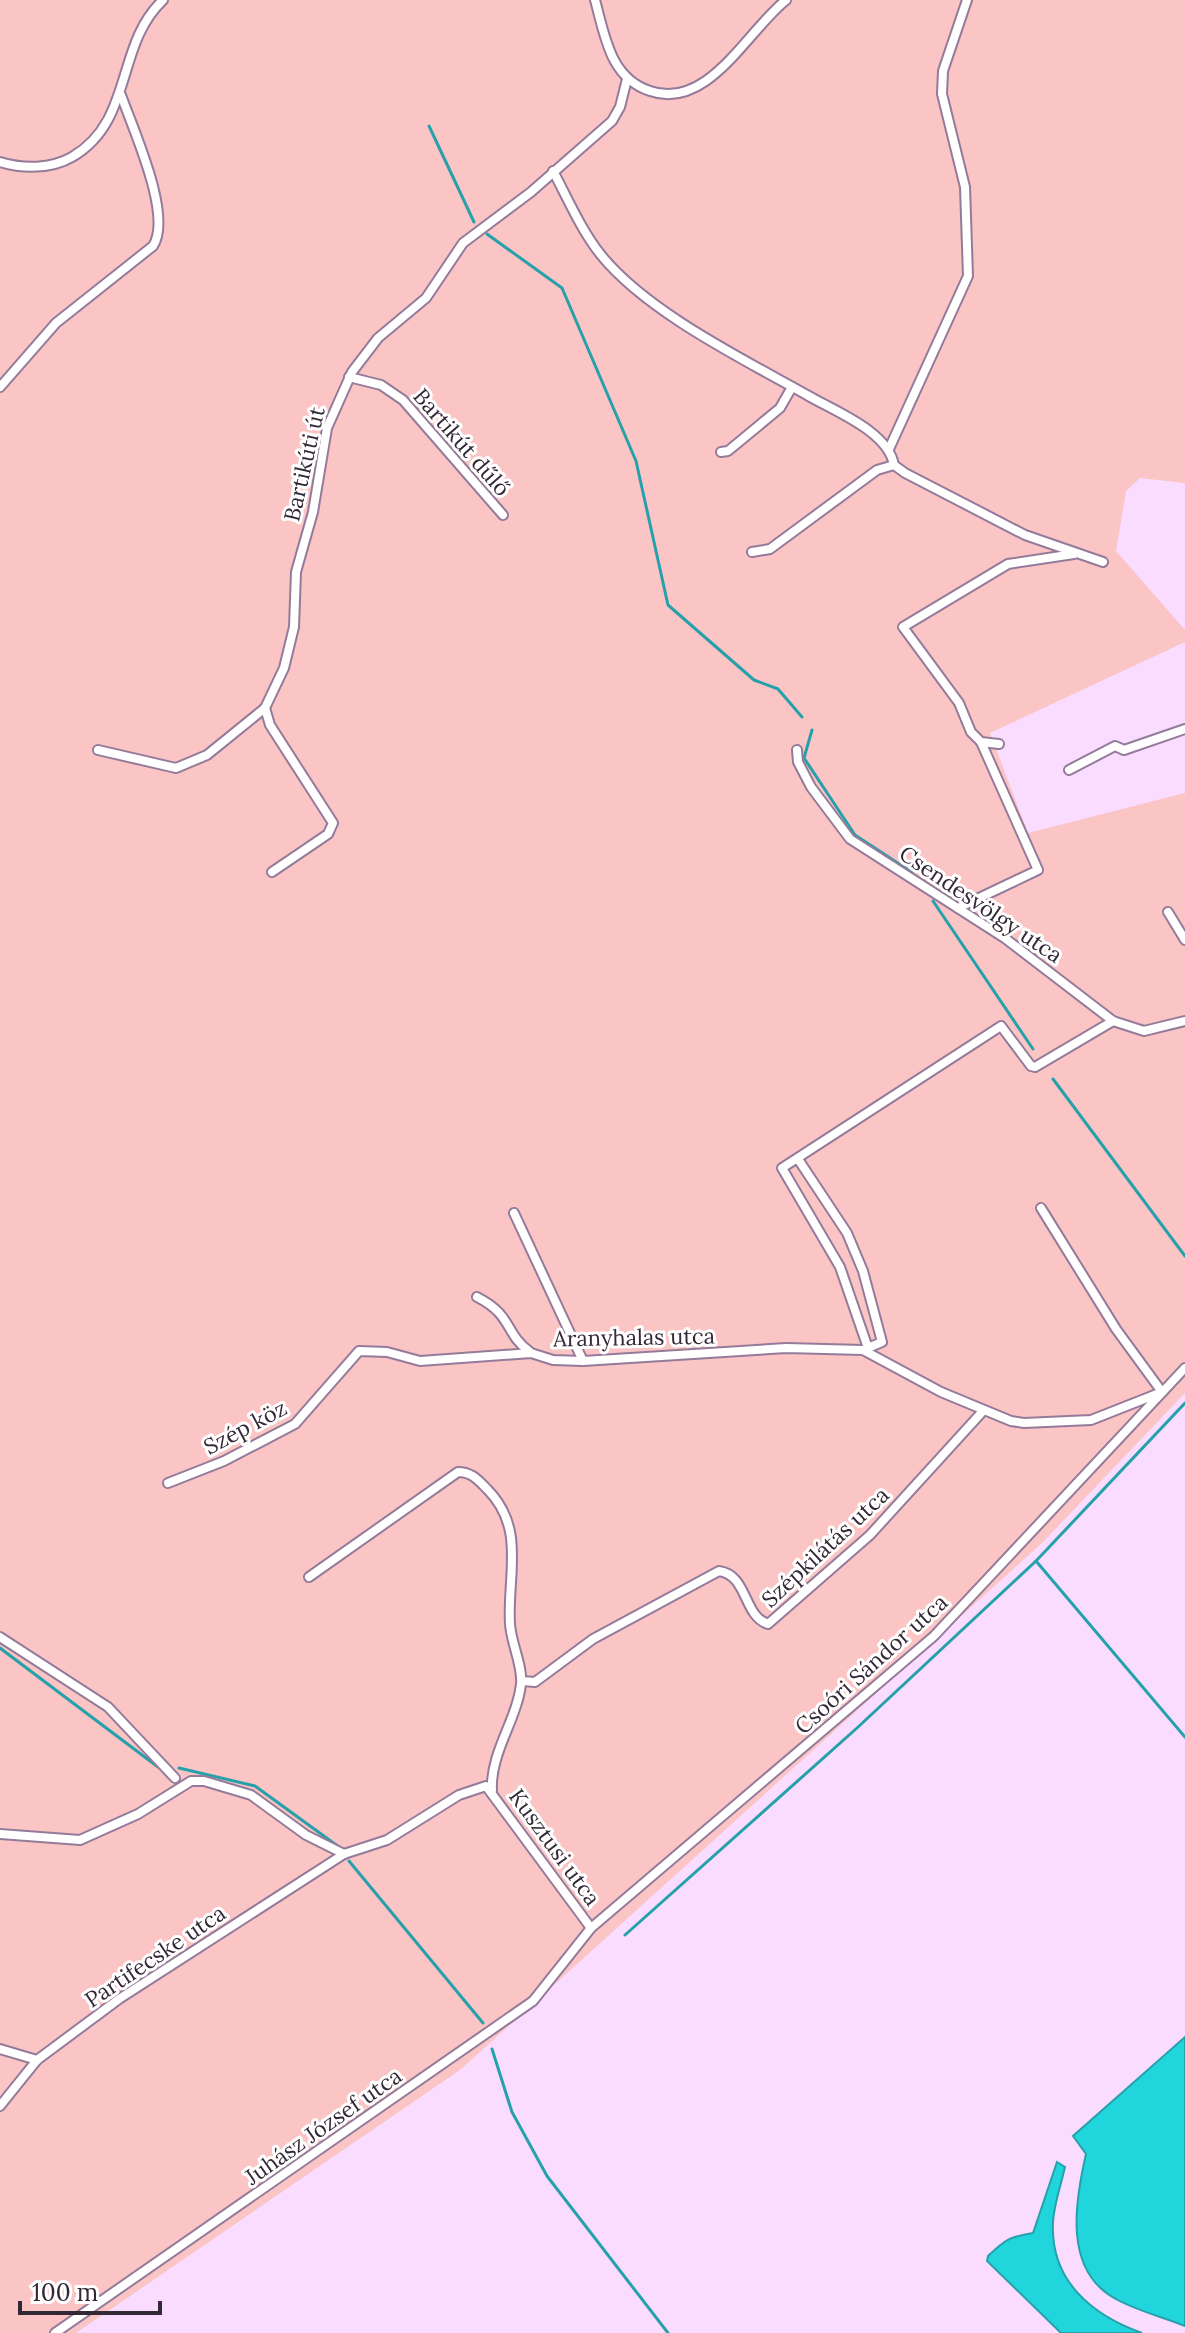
<svg xmlns="http://www.w3.org/2000/svg" width="1185" height="2333" font-family="Lora,serif">
<style>
.green{fill:#fac5c4}
.water{fill:#21d5dd;stroke:#26a1ab;stroke-width:2}
.lines{fill:none;stroke-linecap:round;stroke-linejoin:round}
.stream{stroke:#26a1ab;stroke-width:3}
.minor-casing{stroke:#947b9a;stroke-width:12}
.minor{stroke:#fff;stroke-width:8}
.labels{text-anchor:middle;dominant-baseline:central;stroke-width:6;stroke-linejoin:round;paint-order:stroke}
.street-label{font-size:22px;fill:#332936;stroke:#fff}
</style>
<rect width="100%" height="100%" fill="#f9dcff"/>
<!-- green -->
<path class="green" d="M0,0H1185V483L1140,478L1126,491L1116,551L1185,630V642L990,733L1028,833L1185,793V1393L1043,1542L460,2070L76,2333H0Z"/>
<!-- water -->
<g class="water">
<path d="M1185,2037V2326C1163,2317 1137,2311 1116,2299C1063,2271 1075,2202 1086,2154L1073,2136Z"/>
<path d="M1057,2162L1065,2167C1061,2185 1054,2204 1053,2222C1050,2281 1092,2315 1142,2333H1061L987,2261L988,2256C1006,2239 1009,2237 1033,2233Z"/>
</g>
<g class="lines">
<!-- stream -->
<g class="stream">
<path d="M429,126L474,222"/>
<path d="M487,234L562,288L636,461L668,605L754,680L778,689L802,717"/>
<path d="M812,730L804,758L855,835L913,873"/>
<path d="M933,901L1033,1049"/>
<path d="M1053,1079L1185,1256"/>
<path d="M1036,1561L1185,1737"/>
<path d="M0,1648L158,1767"/>
<path d="M179,1768L255,1786L339,1847"/>
<path d="M349,1861L483,2023"/>
<path d="M625,1935L857,1728L1036,1561L1185,1403"/>
<path d="M492,2049L512,2112L547,2176L668,2333"/>
</g>
<!-- minor casing -->
<g class="minor-casing">
<g id="minor">
<path d="M595,0C605,36 610,78 650,91C708,111 747,31 786,0"/>
<path d="M0,162C23,169 51,169 72,157C134,121 115,45 163,0"/>
<path d="M553,171C568,199 581,230 601,255C647,312 743,359 807,395C834,411 888,431 894,465L905,473L1025,535L1103,562"/>
<path d="M349,377L381,385L403,400L503,515"/>
<path d="M0,387L56,323L153,246C173,216 133,129 121,95"/>
<path d="M889,449L968,276L965,187L942,94L943,71L967,0"/>
<path d="M721,452L728,451L780,408L792,387"/>
<path d="M752,552L770,549L877,470L894,465"/>
<path d="M999,744L981,742L971,732L959,703L903,627L1008,564L1074,554"/>
<path d="M98,750L176,768L207,755L265,708"/>
<path d="M797,750L798,762L811,787L850,839L1006,939L1113,1021L1144,1031L1185,1021"/>
<path d="M1069,770L1115,746L1124,750L1185,729"/>
<path d="M272,872L328,834L333,823L270,725L265,708L284,668L294,627L296,572L313,512L327,428L352,372L378,338L426,298L463,243L531,192L612,121L620,107L627,79"/>
<path d="M958,908L1038,870L981,742"/>
<path d="M1168,912L1185,940"/>
<path d="M798,1159L847,1233L863,1271L882,1342L863,1350"/>
<path d="M1041,1208L1116,1329L1162,1392"/>
<path d="M514,1213L583,1361"/>
<path d="M477,1297C514,1316 503,1332 530,1352"/>
<path d="M868,1348L840,1267L782,1168L1001,1026L1031,1066L1035,1067L1113,1021"/>
<path d="M168,1483L224,1461L295,1424L359,1351L387,1352L420,1361L531,1353L553,1360L583,1361L786,1348L863,1350L941,1392L1011,1421L1024,1423L1091,1420L1157,1394"/>
<path d="M309,1577L458,1472C472,1472 478,1480 488,1490C526,1529 507,1576 510,1624C511,1643 523,1666 521,1684C517,1720 490,1753 492,1790"/>
<path d="M0,1637L108,1707L175,1778"/>
<path d="M522,1681L535,1682L593,1639L719,1571C748,1575 743,1616 768,1624L870,1535L983,1411"/>
<path d="M0,1834L80,1840L138,1814L191,1781H204L251,1795L306,1835L344,1854L387,1840L459,1795L486,1786L591,1928"/>
<path d="M0,2049L37,2060"/>
<path d="M0,2106L37,2060L119,1999L344,1854"/>
<path d="M55,2333L533,2001L591,1928L934,1636L1185,1368"/>
</g>
</g>
<!-- minor -->
<use href="#minor" class="minor"/>
</g>
<g class="labels">
<!-- street labels -->
<g class="street-label">
<text transform="translate(462 442) rotate(49)">Bartikút dűlő</text>
<text transform="translate(304 464) rotate(-77)">Bartikúti út</text>
<text transform="translate(981 904) rotate(34)">Csendesvölgy utca</text>
<text transform="translate(634 1337) rotate(-1)">Aranyhalas utca</text>
<text transform="translate(245 1427) rotate(-28)">Szép köz</text>
<text transform="translate(825 1547) rotate(-43)">Szépkilátás utca</text>
<text transform="translate(871 1664) rotate(-42)">Csoóri Sándor utca</text>
<text transform="translate(555 1847) rotate(54)">Kusztusi utca</text>
<text transform="translate(155 1956) rotate(-34)">Partifecske utca</text>
<text transform="translate(323 2126) rotate(-35)">Juhász József utca</text>
</g>
</g>
<!-- scale -->
<path d="M20 2301v12h140v-12" fill="none" stroke="#332936" stroke-width="4"/>
<text x="32" y="2301" font-size="24" fill="#332936" stroke="#ffffff" stroke-width="6" paint-order="stroke">100 m</text>
</svg>
